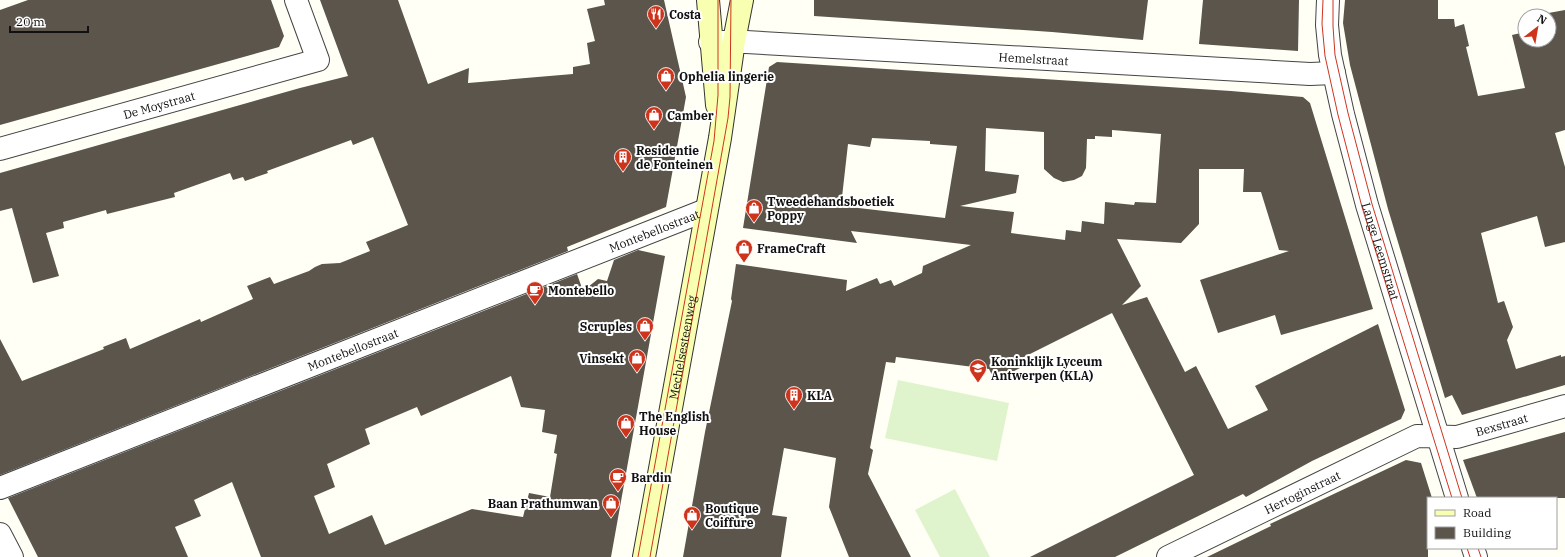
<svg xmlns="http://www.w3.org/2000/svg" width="1565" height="557" font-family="'IBM Plex Serif',serif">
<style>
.pitch{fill:#dff4cd}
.building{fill:#5b554c;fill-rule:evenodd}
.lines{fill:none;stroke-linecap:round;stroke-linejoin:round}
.minor-casing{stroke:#444;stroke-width:24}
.tertiary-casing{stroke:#444;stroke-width:24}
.secondary-casing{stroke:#333;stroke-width:24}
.minor{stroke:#fff;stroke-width:22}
.tertiary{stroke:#fff;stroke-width:22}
.secondary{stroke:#f9ffb0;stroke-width:22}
.tram{stroke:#ce341c;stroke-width:1}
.labels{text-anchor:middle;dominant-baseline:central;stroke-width:4;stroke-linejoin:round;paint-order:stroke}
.poi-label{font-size:12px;font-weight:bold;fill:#111;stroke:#fff;text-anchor:start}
.street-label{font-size:12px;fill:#111;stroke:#fff}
</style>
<rect width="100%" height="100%" fill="#fffff5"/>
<!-- pitch -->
<g class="pitch">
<path d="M898,380L1009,403L997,461L885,438Z"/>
<path d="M955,489L990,557H940L915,510Z"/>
</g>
<!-- building -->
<g class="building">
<path d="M28,0H271L284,36L279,47L0,125V10Z"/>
<path d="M320,0H398L428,84L469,68L468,83L573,74V67L590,64L587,43L595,41L587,9L605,5L604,0H664L686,97L666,207L567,247L568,251L0,475V339L22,381L104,349L103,347L126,338L130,349L200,319L201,322L253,299L247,286L270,277L274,284L309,271L315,267L322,264L340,263L370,251L366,242L408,225L373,137L353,145L351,140L267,171L268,173L245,181L243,177L233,180L230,173L174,193L175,197L107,214L106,210L63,222L64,228L46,233L59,276L33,283L12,208L0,211V173L300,88L348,76Z"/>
<path d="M814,0H1148L1143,40L1052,32L814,16Z"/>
<path d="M1203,0H1299L1298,51L1199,44Z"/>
<path d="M1345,0H1438V19H1454L1455,27L1464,24L1469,46L1466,47L1478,96L1525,88L1512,35L1525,32V40H1549V16H1543V14L1565,10V130L1555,133L1565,167V242L1545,247L1537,216L1481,233L1498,303L1504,301L1513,327L1507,340L1516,369L1561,355V357L1565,356V385L1462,415L1452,395L1445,398L1388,209L1350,65L1343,23Z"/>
<path d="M777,62L1231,91L1303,97L1310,103L1373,309L1281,335L1275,315L1218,333L1200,280L1289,251L1279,250L1261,192H1243L1244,169H1199V224L1181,243L1117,239L1141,286L1122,305L1147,297L1185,372L1196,366L1228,429L1268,410L1255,386L1378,324L1405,410L1401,419L1312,461L1246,497L1243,494L1115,557H1030L1194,475L1112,313L1016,361L1020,368L995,381L989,369L896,357L895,363L886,362L870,448L873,450L868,474L911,557H849L829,507L836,458L784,448L772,515L787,517L781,557H683L705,432L732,301L731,299L736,264L847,280L846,291L877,278L880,284L891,280L894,286L922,273L923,266L971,245L851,231L857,243L743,228L769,67ZM986,128L1044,132V169L1054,178L1063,182L1074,180L1082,176L1086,168L1087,139H1095V136L1112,137V130L1161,134L1156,203L1135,202L1134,205L1105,202L1104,224L1082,221L1081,232L1066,230L1065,240L1011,233L1014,212L960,206L1016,193L1019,175L985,171ZM872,138L930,141V144L957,146L945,218L841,206L848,144L870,147Z"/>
<path d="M638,250L665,256L611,557H261L232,482L194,500L201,516L175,527L188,557H38L8,498L577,274L583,291L598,279L607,281L614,260ZM511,376L521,407L545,410L542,432L557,435L554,453L557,454L550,497L529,493L523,517L472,509L385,545L372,515L329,534L314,496L335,487L327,464L370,444L365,429L417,407L421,416Z"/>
<path d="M1565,432V498H1477L1463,460Z"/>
<path d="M1406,460L1421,463L1432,498H1428V557H1207L1271,526L1270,524Z"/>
</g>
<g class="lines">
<!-- minor casing -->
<g class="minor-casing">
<g id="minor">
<path id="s1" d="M710,42H746L1310,74L1334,73"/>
<path id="s2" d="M0,149L318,60L296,0"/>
<path id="s3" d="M0,488L706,210"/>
<path d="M0,534L12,557"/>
<path id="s4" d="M1168,557L1417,436L1457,437L1565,406"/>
</g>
</g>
<!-- tertiary casing -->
<g class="tertiary-casing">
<g id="tertiary">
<path id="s5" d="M1328,0L1327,25L1330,55L1343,114L1367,205L1457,498"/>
<path d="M1473,548L1476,557"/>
</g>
</g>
<!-- secondary casing -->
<g class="secondary-casing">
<g id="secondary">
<path d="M708,0L717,105"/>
<path id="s6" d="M644,557L720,138L734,41L742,0"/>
</g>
</g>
<!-- minor -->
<use href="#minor" class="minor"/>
<!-- tertiary -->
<use href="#tertiary" class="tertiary"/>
<!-- secondary -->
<use href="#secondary" class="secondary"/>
<!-- tram -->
<g class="tram">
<path d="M1323,0L1322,24L1325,56L1338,115L1362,207L1452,498"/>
<path d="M1333,0V26L1335,55L1348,113L1372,204L1462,498"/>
<path d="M1467,548L1470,557"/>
<path d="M1478,548L1481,557"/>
<path d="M638,557L714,141L718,95V0"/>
<path d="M650,557L728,118L730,97L731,0"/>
</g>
</g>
<!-- icons -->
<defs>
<g id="restaurant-pin" transform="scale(0.9)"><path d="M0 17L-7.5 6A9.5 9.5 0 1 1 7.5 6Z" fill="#ce341c" stroke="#fff"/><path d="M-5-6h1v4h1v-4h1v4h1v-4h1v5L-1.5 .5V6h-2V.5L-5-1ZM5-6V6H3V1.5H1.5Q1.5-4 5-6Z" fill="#fff"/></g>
<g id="shop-pin" transform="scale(0.9)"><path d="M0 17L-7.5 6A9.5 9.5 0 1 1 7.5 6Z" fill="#ce341c" stroke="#fff"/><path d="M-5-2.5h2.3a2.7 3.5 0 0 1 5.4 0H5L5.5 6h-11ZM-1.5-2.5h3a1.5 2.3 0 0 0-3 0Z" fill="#fff"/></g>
<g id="building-pin" transform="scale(0.9)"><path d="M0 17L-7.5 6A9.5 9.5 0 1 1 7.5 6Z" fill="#ce341c" stroke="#fff"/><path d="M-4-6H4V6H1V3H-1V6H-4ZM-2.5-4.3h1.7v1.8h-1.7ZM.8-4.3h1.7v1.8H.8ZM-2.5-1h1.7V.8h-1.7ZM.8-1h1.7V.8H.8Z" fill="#fff"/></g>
<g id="cafe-pin" transform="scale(0.9)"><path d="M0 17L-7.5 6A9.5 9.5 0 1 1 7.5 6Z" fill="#ce341c" stroke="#fff"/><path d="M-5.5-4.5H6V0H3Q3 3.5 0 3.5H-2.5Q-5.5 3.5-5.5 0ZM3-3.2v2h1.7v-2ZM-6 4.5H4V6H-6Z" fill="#fff"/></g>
<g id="university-pin" transform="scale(0.9)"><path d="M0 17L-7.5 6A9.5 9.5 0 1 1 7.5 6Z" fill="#ce341c" stroke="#fff"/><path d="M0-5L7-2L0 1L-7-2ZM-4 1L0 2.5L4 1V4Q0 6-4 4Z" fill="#fff"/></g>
</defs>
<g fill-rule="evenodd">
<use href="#restaurant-pin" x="656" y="14"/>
<use href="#shop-pin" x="666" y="76"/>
<use href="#shop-pin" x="654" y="115"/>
<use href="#building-pin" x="623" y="157"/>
<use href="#shop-pin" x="754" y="208"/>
<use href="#shop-pin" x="744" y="248"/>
<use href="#cafe-pin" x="535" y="290"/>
<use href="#shop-pin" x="645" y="326"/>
<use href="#shop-pin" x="637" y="358"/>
<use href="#university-pin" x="978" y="368"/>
<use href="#building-pin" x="794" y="395"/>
<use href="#shop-pin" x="626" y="423"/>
<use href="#cafe-pin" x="618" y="477"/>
<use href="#shop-pin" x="611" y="503"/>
<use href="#shop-pin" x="692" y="515"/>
</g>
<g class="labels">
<!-- poi labels -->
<g class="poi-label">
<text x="669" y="14">Costa</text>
<text x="679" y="76">Ophelia lingerie</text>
<text x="667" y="115">Camber</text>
<text x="636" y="150">Residentie<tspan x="636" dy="14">de Fonteinen</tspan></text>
<text x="767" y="201">Tweedehandsboetiek<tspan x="767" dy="14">Poppy</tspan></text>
<text x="757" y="248">FrameCraft</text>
<text x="548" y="290">Montebello</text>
<text x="632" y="326" text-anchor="end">Scruples</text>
<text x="624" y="358" text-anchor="end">Vinsekt</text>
<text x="991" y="361">Koninklijk Lyceum<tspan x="991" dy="14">Antwerpen (KLA)</tspan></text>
<text x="807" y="395">KLA</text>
<text x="639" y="416">The English<tspan x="639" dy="14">House</tspan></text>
<text x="631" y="477">Bardin</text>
<text x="598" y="503" text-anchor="end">Baan Prathumwan</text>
<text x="705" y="508">Boutique<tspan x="705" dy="14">Coiffure</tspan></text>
</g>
<!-- street labels -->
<g class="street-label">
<text stroke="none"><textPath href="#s1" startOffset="324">Hemelstraat</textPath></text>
<text stroke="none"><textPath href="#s2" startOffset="165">De Moystraat</textPath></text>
<text stroke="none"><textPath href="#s3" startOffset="703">Montebellostraat</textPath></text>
<text stroke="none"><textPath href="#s5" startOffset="258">Lange Leemstraat</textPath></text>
<text stroke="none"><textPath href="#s6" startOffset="213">Mechelsesteenweg</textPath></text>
<text stroke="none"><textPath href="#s3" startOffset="379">Montebellostraat</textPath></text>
<text stroke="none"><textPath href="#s4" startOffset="363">Bexstraat</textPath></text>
<text stroke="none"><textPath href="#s4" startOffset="149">Hertoginstraat</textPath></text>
</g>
</g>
<!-- legend -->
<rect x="1427" y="497" width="130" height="52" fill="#ffffff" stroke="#a0a0a0"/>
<rect x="1435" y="510" width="20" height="6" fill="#f9ffb0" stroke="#a0a0a0"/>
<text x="1463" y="517" font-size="12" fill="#111111">Road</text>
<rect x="1435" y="527" width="20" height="12" fill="#5b554c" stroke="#a0a0a0"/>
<text x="1463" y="537" font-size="12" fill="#111111">Building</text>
<!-- north arrow -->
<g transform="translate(1537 28) rotate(31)"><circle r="19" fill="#ffffff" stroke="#a0a0a0"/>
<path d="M0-3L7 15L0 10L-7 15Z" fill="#ce341c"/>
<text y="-6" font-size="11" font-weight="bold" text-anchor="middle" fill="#111111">N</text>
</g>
<!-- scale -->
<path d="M10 26v6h78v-6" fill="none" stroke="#111111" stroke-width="2"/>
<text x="16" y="26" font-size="12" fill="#111111" stroke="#ffffff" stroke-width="3" paint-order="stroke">20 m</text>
</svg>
